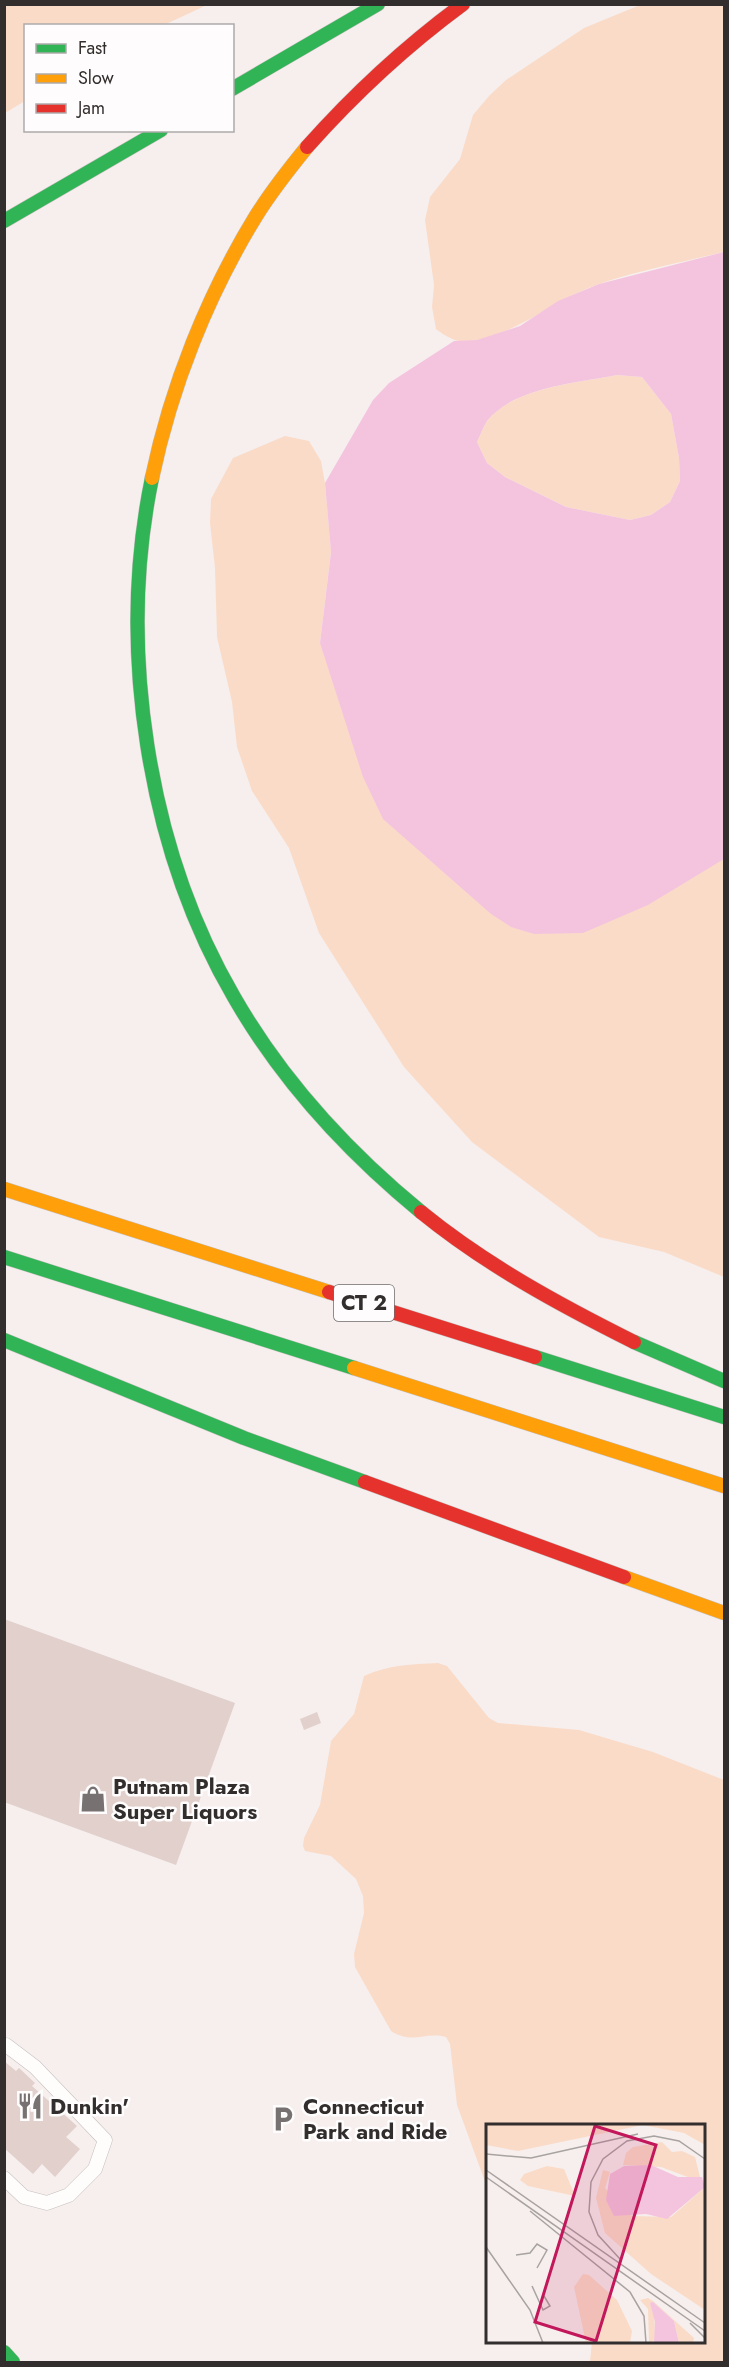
<svg xmlns="http://www.w3.org/2000/svg" width="729" height="2367" font-family="Jost,sans-serif">
<style>
.green{fill:#fadbc8}
.water{fill:#f4c4df;fill-rule:evenodd}
.building{fill:#e1d0cb}
.lines{fill:none;stroke-linecap:round;stroke-linejoin:round}
.lane-casing{stroke:#c6c0bf;stroke-width:15}
.fast-casing{stroke:#c6c0bf;stroke-width:15}
.slow-casing{stroke:#c6c0bf;stroke-width:15}
.jam-casing{stroke:#c6c0bf;stroke-width:15}
.lane{stroke:#fefdfc;stroke-width:14}
.fast{stroke:#30b455;stroke-width:14}
.slow{stroke:#ff9f0a;stroke-width:14}
.jam{stroke:#e5322d;stroke-width:14}
.labels{text-anchor:middle;dominant-baseline:central;stroke-width:5;stroke-linejoin:round;paint-order:stroke}
.shield{fill:#fefcfc;stroke:#706c6c;stroke-width:1.5}
.shield-label{font-size:21px;font-weight:bold;fill:#332e2e}
.poi-label{font-size:22px;font-weight:bold;fill:#332e2e;stroke:#fefcfc;text-anchor:start}
.inset-road{fill:none;stroke:#a8a2a1;stroke-width:1.5}
.view{fill:#c2185b;fill-opacity:0.15;stroke:#c2185b;stroke-width:3}
.inset-edge{fill:none;stroke:#332e2e;stroke-width:3}
</style>
<rect width="100%" height="100%" fill="#f6efee"/>
<!-- green -->
<g class="green">
<path d="M5,4H207V5L164,25L26,26L25,101L5,113Z"/>
<path d="M640,5H724V252C683,262 640,270 599,284C557,298 523,330 478,340C459,344 451,340 436,329L432,307L434,285L425,220L430,197L460,159L473,115L489,96L506,80L584,28Z"/>
<path d="M617,375L642,377L671,414L679,458L680,481L670,502L651,515L630,520L566,507L505,477L487,463L477,442C480,436 483,427 487,421C514,387 578,383 617,375Z"/>
<path d="M285,436L309,441L321,461L325,483L331,551L320,643L709,866L724,859V1277L664,1252L599,1237L472,1142L404,1067L319,933L289,848L252,791L237,747L232,702L217,637L215,568L210,523L211,499L233,458Z"/>
<path d="M438,1663L447,1666L489,1718L498,1723L579,1730L653,1752L724,1780V2362L590,2361L592,2342H704V2126H488L487,2187L457,2105L450,2044L446,2037C425,2031 413,2045 391,2031L355,1967L354,1954L364,1913L363,1896L356,1879L331,1856L305,1851L303,1846L304,1838L320,1805L331,1741L354,1714L364,1676C388,1665 412,1664 438,1663Z"/>
</g>
<!-- water -->
<path class="water" d="M724,252V859L648,905L583,933L534,934L511,927L491,914L383,819L363,777L320,643L331,552L325,483L373,400L389,383L454,341L477,340L520,326L558,301L599,284ZM617,375L642,377L671,414L679,458L680,481L670,502L651,515L630,520L566,507L505,477L487,463L477,442C480,436 483,427 487,421C514,387 577,383 617,375Z"/>
<!-- building -->
<g class="building">
<path d="M4,1619L235,1703L176,1865L4,1802Z"/>
<path d="M317,1712L321,1723L304,1730L300,1719Z"/>
<path d="M4,2061L16,2071L19,2068L35,2083L32,2086L77,2126L66,2137L80,2149L55,2177L42,2164L33,2174L4,2148Z"/>
</g>
<g class="lines">
<!-- lane casing -->
<g class="lane-casing">
<path id="lane" d="M4,2178L24,2197L47,2203L69,2195L95,2169L105,2140L35,2067L6,2045"/>
</g>
<!-- fast casing -->
<g class="fast-casing">
<g id="fast">
<path d="M232,89L378,4"/>
<path d="M4,221L161,130"/>
<path d="M152,478C117,647 147,848 234,997C281,1079 348,1152 421,1212"/>
<path d="M4,1257L354,1368"/>
<path d="M4,1340L244,1438L365,1482"/>
<path d="M634,1342L724,1381"/>
<path d="M535,1357L724,1417"/>
<path d="M4,2352L13,2362"/>
</g>
</g>
<!-- slow casing -->
<g class="slow-casing">
<g id="slow">
<path d="M152,478C171,387 207,296 256,216C271,192 289,169 307,147"/>
<path d="M4,1189L329,1292"/>
<path d="M354,1368L724,1486"/>
<path d="M624,1577L724,1613"/>
</g>
</g>
<!-- jam casing -->
<g class="jam-casing">
<g id="jam">
<path d="M307,147C355,93 406,46 463,4"/>
<path d="M421,1212C486,1265 560,1305 634,1342"/>
<path d="M329,1292L535,1357"/>
<path d="M365,1482L624,1577"/>
</g>
</g>
<!-- lane -->
<use href="#lane" class="lane"/>
<!-- fast -->
<use href="#fast" class="fast"/>
<!-- slow -->
<use href="#slow" class="slow"/>
<!-- jam -->
<use href="#jam" class="jam"/>
</g>
<!-- icons -->
<defs>
<g id="shop-bare" transform="scale(2.07)"><path d="M-5-2.5h2.3a2.7 3.5 0 0 1 5.4 0H5L5.5 6h-11ZM-1.5-2.5h3a1.5 2.3 0 0 0-3 0Z" fill="#777271" stroke="#fefcfc" stroke-width="2.5" paint-order="stroke"/></g>
<g id="restaurant-bare" transform="scale(2.07)"><path d="M-5-6h1v4h1v-4h1v4h1v-4h1v5L-1.5 .5V6h-2V.5L-5-1ZM5-6V6H3V1.5H1.5Q1.5-4 5-6Z" fill="#777271" stroke="#fefcfc" stroke-width="2.5" paint-order="stroke"/></g>
<g id="parking-bare" transform="scale(2.07)"><path d="M-3.5-5.5H1a3.5 3.5 0 0 1 0 7H-1V5.5H-3.5ZM-1-3.4V-.6H.8a1.4 1.4 0 0 0 0-2.8Z" fill="#777271" stroke="#fefcfc" stroke-width="2.5" paint-order="stroke"/></g>
</defs>
<g fill-rule="evenodd">
<use href="#shop-bare" x="93" y="1799"/>
<use href="#restaurant-bare" x="30" y="2106"/>
<use href="#parking-bare" x="283" y="2119"/>
</g>
<g class="labels">
<!-- shield labels -->
<rect class="shield" x="334" y="1285" width="60" height="36" rx="4.5"/>
<g class="shield-label">
<text x="364" y="1303">CT 2</text>
</g>
<!-- poi labels -->
<g class="poi-label">
<text x="113" y="1786">Putnam Plaza<tspan x="113" dy="25">Super Liquors</tspan></text>
<text x="50" y="2106">Dunkin'</text>
<text x="303" y="2106">Connecticut<tspan x="303" dy="25">Park and Ride</tspan></text>
</g>
</g>
<!-- overview -->
<g transform="translate(486 2124)">
<rect width="219" height="219" fill="#f6efee"/>
<path d="M0,0H219V21L198,9L157,1L32,27L0,21ZM176,18L186,28L196,27L209,33L214,53L207,55L175,43L137,41L140,29L147,23ZM61,42L78,45L89,72L42,62L34,56L38,50ZM117,46L124,48L119,64L146,92L185,93L219,63V186L165,150L119,109L110,74ZM97,150L103,151L131,176L146,207L144,219H100L88,163ZM162,174L167,177L208,214L207,219H193L188,197L168,179L169,216L163,219L162,185L154,176Z" fill="#fadbc8"/>
<path d="M165,41L192,53H216L219,63L181,95L160,90L128,92L120,76L124,50L138,42ZM167,178L188,197L193,219H168L169,198L164,179Z" fill="#f4c4df"/>
<path class="inset-road" d="M0,30L45,34L152,10M0,46L219,199M0,53L219,207M44,87L144,168L158,192L160,219M0,123L44,186L57,219M30,131L44,129L51,120L61,126L51,144M134,135L112,111L103,88L105,58L117,35L141,17L168,12L193,17L219,35M46,162L57,186L64,182L58,172M204,199L219,214"/>
<path class="view" d="M109,2L170,21L110,217L49,198Z"/>
<rect width="219" height="219" class="inset-edge"/>
</g>
<!-- border -->
<rect width="729" height="2367" fill="none" stroke="#332e2e" stroke-width="12"/>
<!-- legend -->
<rect x="24" y="24" width="210" height="108" fill="#fefcfc" stroke="#adaaaa" stroke-width="1.5"/>
<rect x="36" y="44" width="30" height="9" fill="#30b455" stroke="#adaaaa" stroke-width="1.5"/>
<text x="78" y="54" font-size="18" fill="#332e2e">Fast</text>
<rect x="36" y="74" width="30" height="9" fill="#ff9f0a" stroke="#adaaaa" stroke-width="1.5"/>
<text x="78" y="84" font-size="18" fill="#332e2e">Slow</text>
<rect x="36" y="104" width="30" height="9" fill="#e5322d" stroke="#adaaaa" stroke-width="1.5"/>
<text x="78" y="114" font-size="18" fill="#332e2e">Jam</text>
</svg>
